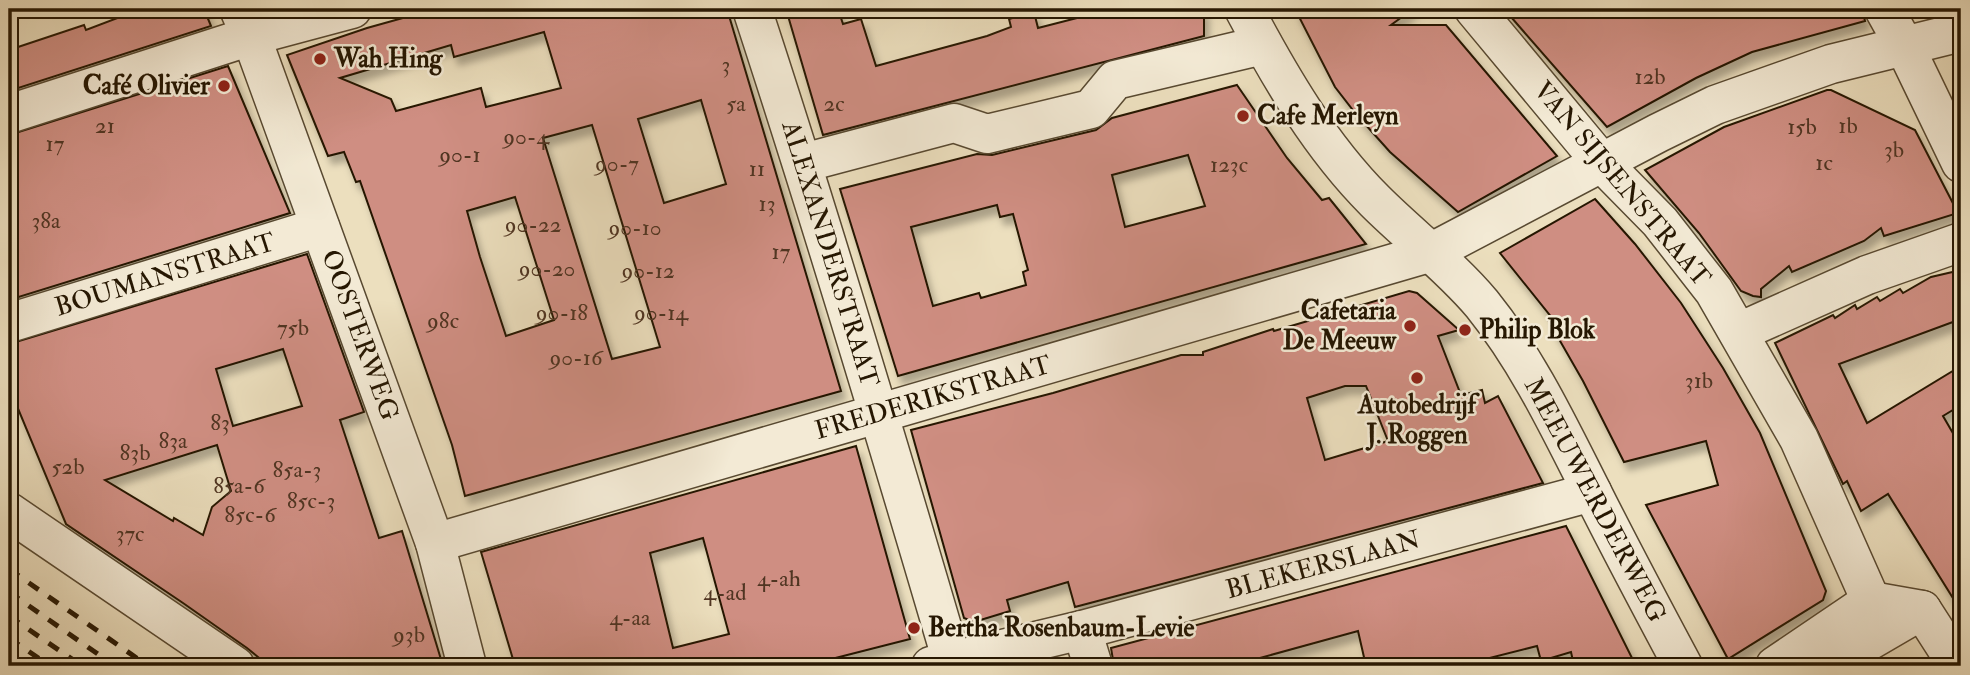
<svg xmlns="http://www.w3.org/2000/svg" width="1970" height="675" font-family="'IM FELL Double Pica',serif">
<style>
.building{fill:#cf8e82;stroke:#261702;stroke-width:2;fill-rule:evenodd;filter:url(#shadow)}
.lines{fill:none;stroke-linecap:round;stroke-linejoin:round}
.minor-casing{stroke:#584931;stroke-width:41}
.minor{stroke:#f3ead5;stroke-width:38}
.rail{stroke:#261702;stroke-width:5;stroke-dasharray:12 12;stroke-linecap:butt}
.poi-dot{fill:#8f2418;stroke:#f3ead5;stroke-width:2.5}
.labels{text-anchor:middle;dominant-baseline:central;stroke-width:5;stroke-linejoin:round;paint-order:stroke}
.number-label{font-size:23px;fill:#503522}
.poi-label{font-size:26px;font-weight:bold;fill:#261702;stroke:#f3ead5;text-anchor:start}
.street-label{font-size:26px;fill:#261702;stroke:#f3ead5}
</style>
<defs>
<filter id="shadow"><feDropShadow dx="4.5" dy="8" stdDeviation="3.5" flood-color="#0004"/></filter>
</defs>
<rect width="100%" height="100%" fill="#ecdfbe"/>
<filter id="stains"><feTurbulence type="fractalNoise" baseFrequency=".00286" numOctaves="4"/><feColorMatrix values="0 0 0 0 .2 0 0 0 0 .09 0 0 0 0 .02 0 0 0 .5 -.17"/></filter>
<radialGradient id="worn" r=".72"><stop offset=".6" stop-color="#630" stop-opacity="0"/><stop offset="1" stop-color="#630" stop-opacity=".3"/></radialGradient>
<!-- building -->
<g class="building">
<path d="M141,9H204L211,26L9,91V50L84,25L86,30Z"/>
<path d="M435,9H727L841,391L465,496L452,445L360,181L356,182L344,152L328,156L287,55L367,28ZM544,32L561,88L486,107L481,88L396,111L391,99L340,78L451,45L454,57ZM701,100L726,184L664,203L638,119ZM592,125L660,347L612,359L543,138ZM515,197L554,320L506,336L480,257L467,211Z"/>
<path d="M786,9H838L843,24L861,19L876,66L987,36L1011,27L1009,19L1034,12L1038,28L1112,9H1204V36L823,135Z"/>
<path d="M1295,9H1413L1391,25H1446L1557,156L1458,212L1390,152L1356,114L1335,87Z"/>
<path d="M1504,9H1862L1865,21L1752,52L1696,78L1607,127Z"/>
<path d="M228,66L290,213L9,300V135Z"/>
<path d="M1237,85L1287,158L1322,200L1329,198L1366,244L898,376L840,189L977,154L992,155L1096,130L1112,118ZM1188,155L1205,206L1125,227L1112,175ZM997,205L1000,217L1013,214L1028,270L1023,272L1026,285L981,298L979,293L933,306L911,227Z"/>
<path d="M1827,90H1831L1915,130L1958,213L1884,236L1881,228L1864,241L1792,272L1789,266L1761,289V297L1753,296L1741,291L1699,233L1645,170L1724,127Z"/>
<path d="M1595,199L1635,244L1681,303L1723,368L1760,433L1826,591L1823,600L1728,659L1646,505L1718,485L1706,441L1624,462L1583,381L1548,320L1552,318L1500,253Z"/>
<path d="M307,254L364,412L340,420L379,538L402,531L443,666H269L247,648L183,603L66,524L9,387V344ZM283,349L302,406L233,426L216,369ZM217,445L231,491L212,507L203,535L174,518L173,521L105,480Z"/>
<path d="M1961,270V319L1839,364L1867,423L1961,366V405L1943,416L1961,447V611L1888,494L1861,511L1847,481L1843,484L1775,343L1833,315L1835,318L1855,305L1857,309L1877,297L1880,301L1900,289L1903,293L1931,277Z"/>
<path d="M1409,291L1417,293L1459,330L1438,336L1461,395L1482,390L1485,403L1498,396L1543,483L1075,607L1068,582L1007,600L1010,611L974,622L964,618L911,430L1053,393L1181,355H1203V352L1273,329L1274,331ZM1345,386H1366L1388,441L1325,460L1307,398Z"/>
<path d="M856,446L910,639L804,666H515L481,552ZM703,538L729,634L673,648L650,553Z"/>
<path d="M1566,526L1636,666H1574L1571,652L1541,661L1537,646L1458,666H1366L1358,631L1249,661L1251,666H1114L1111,648Z"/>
</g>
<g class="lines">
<!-- minor casing -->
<g class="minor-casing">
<g id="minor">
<path d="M239,9L251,36L435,543L467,666"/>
<path d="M752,9C823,225 888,443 952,661"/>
<path d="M1244,9C1280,77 1320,146 1375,201C1410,236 1450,266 1482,304C1528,361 1559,427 1592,492C1621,550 1652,608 1683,666"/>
<path d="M1474,9L1602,163L1660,222L1714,291L1799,439L1871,601"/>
<path d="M1884,9L1904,45L1961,163"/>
<path d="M9,114L251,36L352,9"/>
<path d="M803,163L954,123L987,134L1091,109L1115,80L1263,45"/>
<path d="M9,323L320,227"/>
<path d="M1739,332L1867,275L1961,242"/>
<path d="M9,512L235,666"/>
<path d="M435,543L1432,252L1658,133L1715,105L1831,64L1961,32"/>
<path d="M1871,601L1922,610L1958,666"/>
<path d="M1082,630L1093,666"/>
<path d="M931,666L1082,630L1592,492"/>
<path d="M1775,666L1871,601"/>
<path d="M1826,666L1922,610"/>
</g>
</g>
<!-- minor -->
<use href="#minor" class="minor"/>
<!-- rail -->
<g class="rail">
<path d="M9,569L148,666"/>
<path d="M9,592L115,666"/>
<path d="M9,616L82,666"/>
<path d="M9,638L50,666"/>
</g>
</g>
<!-- markers -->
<g class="poi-dot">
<circle cx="320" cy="59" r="7"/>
<circle cx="224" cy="86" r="7"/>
<circle cx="1243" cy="116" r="7"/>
<circle cx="1410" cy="326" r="7"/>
<circle cx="1465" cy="330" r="7"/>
<circle cx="1417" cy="378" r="7"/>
<circle cx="914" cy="628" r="7"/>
</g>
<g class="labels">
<!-- number labels -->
<g class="number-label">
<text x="726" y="64">3</text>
<text x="1650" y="76">12b</text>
<text x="736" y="103">5a</text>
<text x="834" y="103">2c</text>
<text x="105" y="125">21</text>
<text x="1848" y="125">1b</text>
<text x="1802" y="126">15b</text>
<text x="526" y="136">90-4</text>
<text x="55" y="143">17</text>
<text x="1894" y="149">3b</text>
<text x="460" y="154">90-1</text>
<text x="1824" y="162">1c</text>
<text x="617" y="163">90-7</text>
<text x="1229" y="164">123c</text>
<text x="757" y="168">11</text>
<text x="767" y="203">13</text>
<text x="46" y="220">38a</text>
<text x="533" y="224">90-22</text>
<text x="635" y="227">90-10</text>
<text x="781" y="251">17</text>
<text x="547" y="268">90-20</text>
<text x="648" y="270">90-12</text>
<text x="562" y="312">90-18</text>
<text x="661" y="312">90-14</text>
<text x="443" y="320">98c</text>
<text x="293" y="327">75b</text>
<text x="576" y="357">90-16</text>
<text x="1699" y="380">31b</text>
<text x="220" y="422">83</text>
<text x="173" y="440">83a</text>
<text x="135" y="452">83b</text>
<text x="68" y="466">52b</text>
<text x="297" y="469">85a-3</text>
<text x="239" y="485">85a-6</text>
<text x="311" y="500">85c-3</text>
<text x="250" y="514">85c-6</text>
<text x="130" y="533">37c</text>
<text x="779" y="578">4-ah</text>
<text x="725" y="592">4-ad</text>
<text x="630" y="617">4-aa</text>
<text x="409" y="634">93b</text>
</g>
<!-- poi labels -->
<g class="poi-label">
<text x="334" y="59">Wah Hing</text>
<text x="210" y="86" text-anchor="end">Café Olivier</text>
<text x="1257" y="116">Cafe Merleyn</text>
<text x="1396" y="311" text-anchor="end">Cafetaria<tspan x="1396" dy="30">De Meeuw</tspan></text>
<text x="1479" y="330">Philip Blok</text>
<text x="1417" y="405" text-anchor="middle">Autobedrijf<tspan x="1417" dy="30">J. Roggen</tspan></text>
<text x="928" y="628">Bertha Rosenbaum-Levie</text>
</g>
<!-- street labels -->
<g class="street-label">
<text transform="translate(1622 184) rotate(50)">VAN SIJSENSTRAAT</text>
<text transform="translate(830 254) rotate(73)">ALEXANDERSTRAAT</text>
<text transform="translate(165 275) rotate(-17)">BOUMANSTRAAT</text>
<text transform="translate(360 335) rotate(70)">OOSTERWEG</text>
<text transform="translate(933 398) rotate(-16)">FREDERIKSTRAAT</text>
<text transform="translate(1595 500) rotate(62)">MEEUWERDERWEG</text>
<text transform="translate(1323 565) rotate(-15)">BLEKERSLAAN</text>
</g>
</g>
<!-- margin -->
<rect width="1970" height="675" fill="none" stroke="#ecdfbe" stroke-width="35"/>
<rect x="10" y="10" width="1949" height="654" fill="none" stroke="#261702" stroke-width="3.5"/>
<rect x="18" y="18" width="1935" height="640" fill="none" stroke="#261702" stroke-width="2"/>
<rect width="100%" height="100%" filter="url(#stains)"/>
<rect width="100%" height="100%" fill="url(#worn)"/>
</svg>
